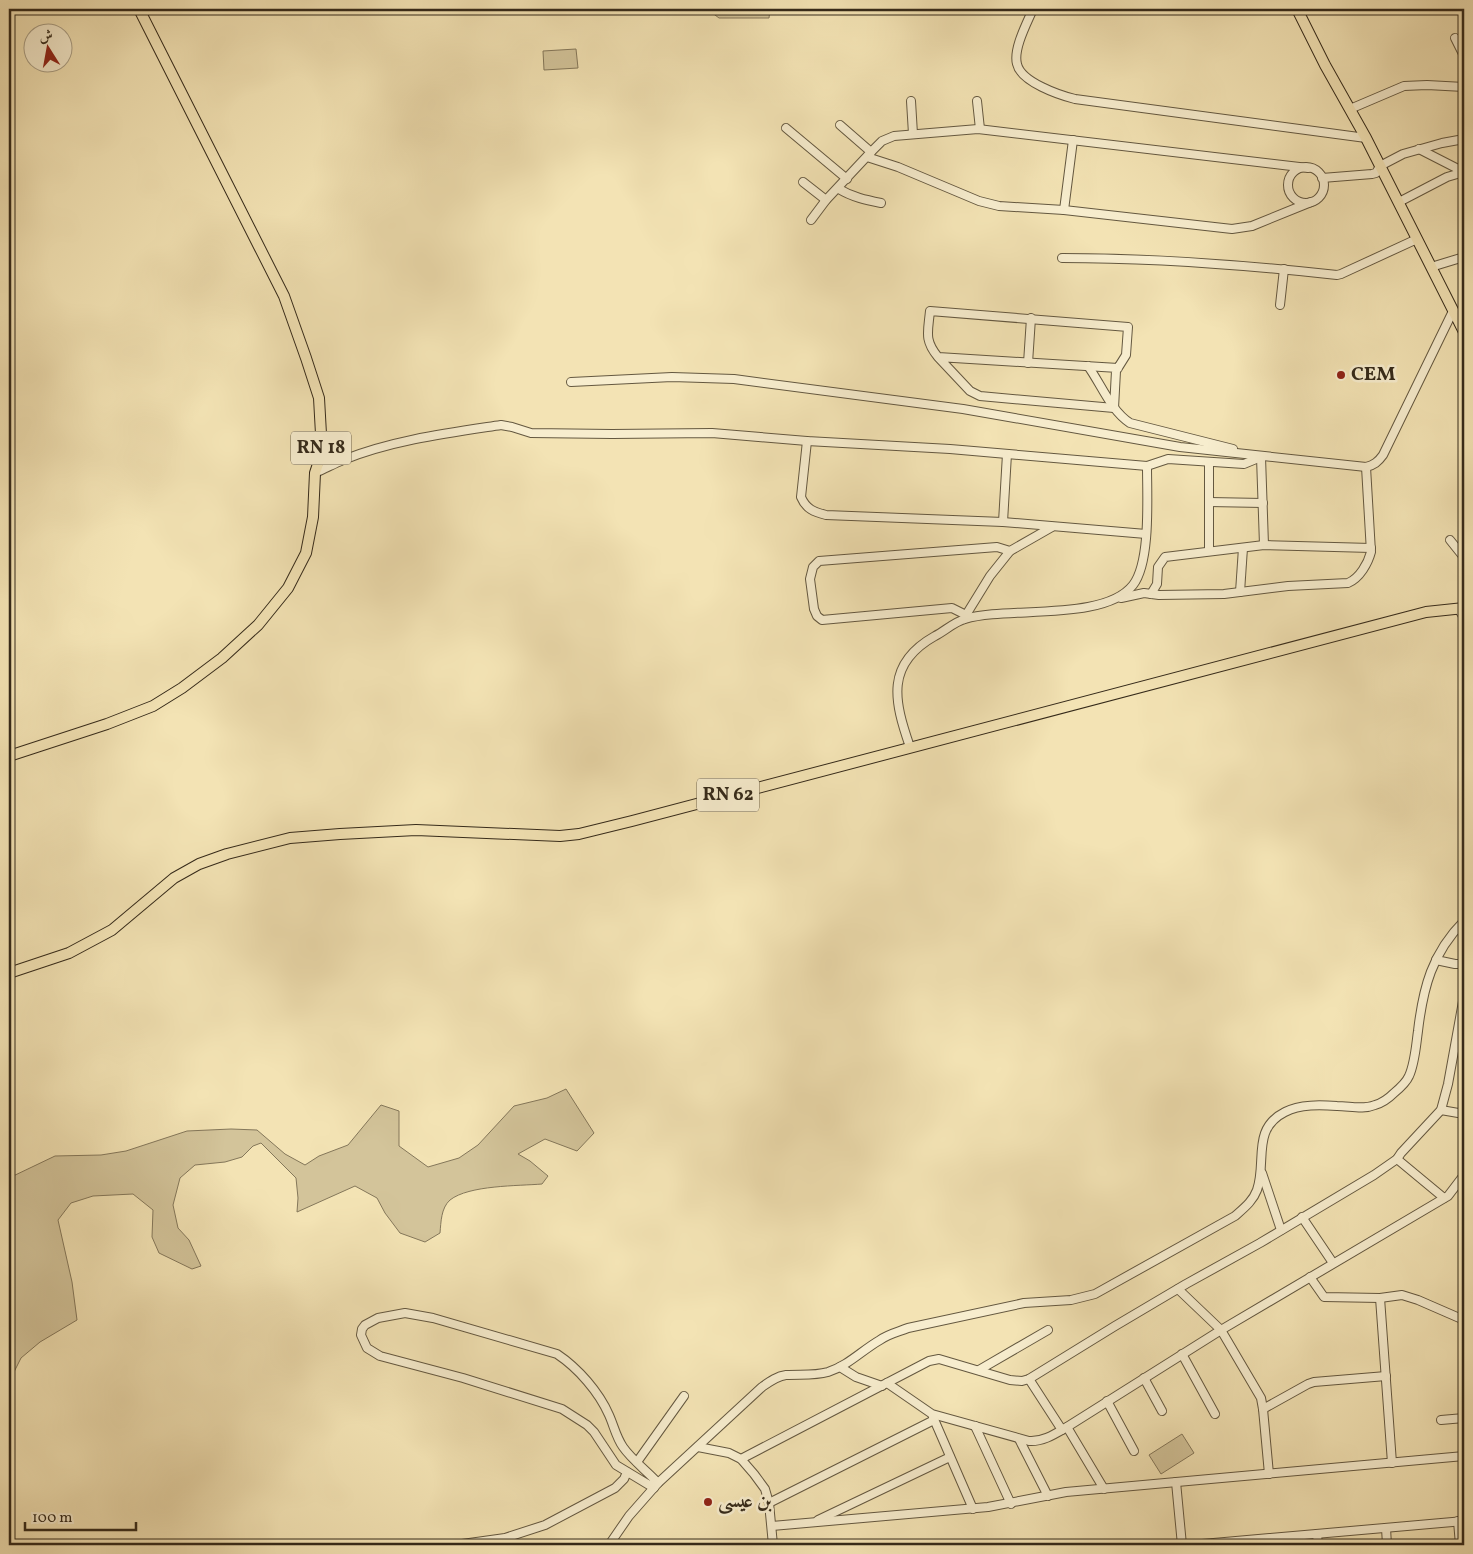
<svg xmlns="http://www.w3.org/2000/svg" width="1473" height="1554" font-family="Vollkorn,Amiri,serif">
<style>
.green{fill:#d3c49a;stroke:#84775a}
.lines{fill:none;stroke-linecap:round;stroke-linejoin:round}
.minor-casing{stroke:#645840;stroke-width:10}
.major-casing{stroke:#352a1a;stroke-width:12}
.minor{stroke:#f7edce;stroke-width:8}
.major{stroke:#f3e3b4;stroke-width:10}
.poi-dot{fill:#8f2418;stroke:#f7edce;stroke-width:2}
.labels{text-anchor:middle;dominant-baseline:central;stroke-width:5;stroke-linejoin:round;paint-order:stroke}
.shield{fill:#f7edce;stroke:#6f6450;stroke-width:1}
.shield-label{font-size:19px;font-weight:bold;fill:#352a1a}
.poi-label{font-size:20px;font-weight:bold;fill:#352a1a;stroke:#f7edce;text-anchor:start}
</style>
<rect width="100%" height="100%" fill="#f3e3b4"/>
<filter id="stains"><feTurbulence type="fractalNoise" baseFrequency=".004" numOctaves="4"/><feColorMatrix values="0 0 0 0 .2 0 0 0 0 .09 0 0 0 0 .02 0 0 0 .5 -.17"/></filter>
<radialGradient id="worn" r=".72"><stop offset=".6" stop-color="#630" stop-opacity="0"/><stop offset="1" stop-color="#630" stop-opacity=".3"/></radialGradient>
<!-- green -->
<g class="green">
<path d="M707,9H770L769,18H719Z"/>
<path d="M576,49L578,68L544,70L543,51Z"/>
<path d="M566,1089L594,1133L577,1151L545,1139L518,1154L530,1161L548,1176L542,1184C518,1186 469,1185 450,1200C441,1208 441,1222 440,1233L425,1242L400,1233L385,1213L377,1198L355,1186L297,1212L298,1198L296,1178L261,1143L253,1146L242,1157L225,1162L195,1165L180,1178L173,1205L178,1228L189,1240L201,1266L192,1269L159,1253L152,1237L153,1210L133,1194L93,1196L71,1203L58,1220L72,1282L77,1320L40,1342L21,1358L9,1382V1178L55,1156L101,1155L126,1151L187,1131L231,1129L257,1130L285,1154L305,1165L319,1156L348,1145L381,1105L399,1111V1146L428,1167L459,1158L478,1145L514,1106L547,1098Z"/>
<path d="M1182,1434L1194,1453L1161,1474L1149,1455Z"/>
</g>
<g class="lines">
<!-- minor casing -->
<g class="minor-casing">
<g id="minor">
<path d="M1033,9C1027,23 1013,49 1017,64C1021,82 1059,95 1075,99L1366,138"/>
<path d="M1455,38L1464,56"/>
<path d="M911,101L913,134"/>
<path d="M977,101L980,129"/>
<path d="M1350,109L1404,86L1427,85L1464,87"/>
<path d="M840,125L871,152"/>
<path d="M786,128L847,179"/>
<path d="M1419,149L1464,172"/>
<path d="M867,157L898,167L979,201L999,206L1064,210L1232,229L1252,226L1311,202"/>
<circle cx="1306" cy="185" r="18"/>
<path d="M1322,178L1372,174L1376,173L1380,166L1403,154L1442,143L1464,139"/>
<path d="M803,182L826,200"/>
<path d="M839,189C852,197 866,200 881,203"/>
<path d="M1399,202L1447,177L1464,172"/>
<path d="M1064,210L1073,140"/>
<path d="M811,220L826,200L871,152L882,141L894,136L978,129L1308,168"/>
<path d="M1062,258C1154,258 1246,265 1337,275L1341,274L1417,239"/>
<path d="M1431,267L1464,257"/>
<path d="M1280,305L1284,269"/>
<path d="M938,357L970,391L980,396L1114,408L1116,371L1126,355L1128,327L930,311C928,332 924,340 938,357L1118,368"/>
<path d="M1028,363L1031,318"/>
<path d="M1088,366C1101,384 1111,411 1130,423L1233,449"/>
<path d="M571,382L672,377L734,379L963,409L1180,447L1366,467C1374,465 1378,462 1383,455L1453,311"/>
<path d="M807,441L801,497C806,509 814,512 826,515L1003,522L1146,534"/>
<path d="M1261,457L1264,545"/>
<path d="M315,473C324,469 334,464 343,460C393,440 448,433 501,425L512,427L531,433L612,434L712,433L807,441L950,449L1147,466L1168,459L1244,464L1261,457"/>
<path d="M1209,502L1263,503"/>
<path d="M1003,522L1007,454"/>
<path d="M1450,540L1462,555L1464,556"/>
<path d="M1209,551V462"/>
<path d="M1240,592L1243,548"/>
<path d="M1151,594L1157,584L1158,567L1165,557L1264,545L1371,548"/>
<path d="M1121,598L1144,593L1159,595L1224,594L1288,586L1348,583C1360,578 1368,563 1371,552L1366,467"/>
<path d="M1458,608L1464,618"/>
<path d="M966,615L990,576L1010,551"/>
<path d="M964,619L966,615L952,608L822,620L817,616L814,609L810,579L813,567L819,561L997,547L1010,551L1052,527"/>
<path d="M910,747C894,701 885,664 935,636C945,631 954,622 965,619C1007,606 1104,622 1133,585C1151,562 1147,496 1147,466"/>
<path d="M1436,960L1455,964H1464"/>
<path d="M1441,1110L1464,1114"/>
<path d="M1397,1159L1444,1198"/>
<path d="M1262,1173L1281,1230"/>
<path d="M1302,1217L1333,1263"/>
<path d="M1310,1277L1324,1297L1380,1298L1402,1295L1418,1300L1464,1320"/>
<path d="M1178,1289L1221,1330L1261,1398L1263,1409L1269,1474"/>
<path d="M1380,1298L1392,1463"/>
<path d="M1182,1354L1215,1414"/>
<path d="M840,1367L856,1377L882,1386"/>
<path d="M979,1370L1048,1330"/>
<path d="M1144,1378L1162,1411"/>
<path d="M1029,1379L1062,1430"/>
<path d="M887,1383L932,1414L1029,1441C1043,1442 1055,1434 1067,1427L1221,1330L1448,1196L1464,1175"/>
<path d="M1107,1401L1134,1451"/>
<path d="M1263,1409L1308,1384L1314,1382L1386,1376"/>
<path d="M933,1417L973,1509"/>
<path d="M1441,1420L1464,1418"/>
<path d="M975,1426L1011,1504"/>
<path d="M1067,1427L1104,1489"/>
<path d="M1019,1439L1048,1496"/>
<path d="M698,1447L729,1453L741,1459L754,1474L765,1489L769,1503L773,1545"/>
<path d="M741,1459L929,1361L939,1359L1010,1380L1022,1381L1029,1379L1115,1326L1186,1284L1260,1243L1374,1175L1397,1159L1401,1153L1441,1110L1448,1084L1464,996"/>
<path d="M637,1462L684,1396"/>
<path d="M1176,1482L1182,1545"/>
<path d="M654,1488L616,1465L594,1432L587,1425L562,1409L463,1378L380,1356L367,1348L361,1335L362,1329L365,1325L378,1318L405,1313L433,1318L557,1354C578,1368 599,1392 609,1415C614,1426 616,1437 623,1447C632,1460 647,1471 658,1483"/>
<path d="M769,1503L934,1420"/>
<path d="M818,1520L950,1457"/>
<path d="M1458,1521L1460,1545"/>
<path d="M772,1526L988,1507L1066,1492L1464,1456"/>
<path d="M1386,1528L1387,1545"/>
<path d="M1317,1534L1318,1545"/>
<path d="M455,1545L505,1538L545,1525L615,1488L624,1479L627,1472"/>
<path d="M609,1545L629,1516L658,1483L762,1387C769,1382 777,1376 786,1375C800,1374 814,1376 828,1372C849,1365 861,1351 880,1340C888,1334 898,1332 908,1328L1024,1303L1071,1300L1095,1294L1235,1216C1244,1208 1253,1201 1257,1190C1267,1162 1251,1129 1285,1112C1300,1104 1321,1105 1337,1106C1350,1106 1363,1110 1375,1105C1382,1103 1389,1098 1394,1093C1400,1088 1406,1083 1409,1076C1415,1063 1416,1045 1418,1031C1423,988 1432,953 1464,921"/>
<path d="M1191,1545L1464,1521"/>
</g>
</g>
<!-- major casing -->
<g class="major-casing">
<g id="major">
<path d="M1297,9L1325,65L1366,138L1464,332"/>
<path d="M9,756L107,724L153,706L182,688L222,658L258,625L288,588L306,553L313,517L315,473L322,452L319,398L306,358L284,296L139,9"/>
<path d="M9,973L69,953L112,930L174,878L199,864L227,854L290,838L340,834L416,830L560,836L579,834L632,821L1426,612L1464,608"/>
</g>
</g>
<!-- minor -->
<use href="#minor" class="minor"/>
<!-- major -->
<use href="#major" class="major"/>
</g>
<!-- markers -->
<g class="poi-dot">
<circle cx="1341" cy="375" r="5"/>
<circle cx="708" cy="1502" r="5"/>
</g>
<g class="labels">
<!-- shield labels -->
<g class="shield">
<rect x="291" y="431.5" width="60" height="33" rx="4"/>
<rect x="697" y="778.5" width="62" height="33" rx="4"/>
</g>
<g class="shield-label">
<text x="321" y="448">RN 18</text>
<text x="728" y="795">RN 62</text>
</g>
<!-- poi labels -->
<g class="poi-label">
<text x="1351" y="375">CEM</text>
<text x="718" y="1502">بن عيسى</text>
</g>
</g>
<!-- margin -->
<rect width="1473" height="1554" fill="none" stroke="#f3e3b4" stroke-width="30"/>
<rect x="10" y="10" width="1453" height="1534" fill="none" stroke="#352a1a" stroke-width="2.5"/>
<rect x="15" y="15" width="1443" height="1524" fill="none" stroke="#352a1a"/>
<!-- north arrow -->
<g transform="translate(48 48) rotate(349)"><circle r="24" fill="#f7edce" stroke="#a99f86"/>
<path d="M0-4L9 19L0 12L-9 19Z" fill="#8f2418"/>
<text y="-8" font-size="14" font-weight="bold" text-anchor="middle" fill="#352a1a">ش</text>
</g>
<!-- scale -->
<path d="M25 1522v8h111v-8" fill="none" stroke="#352a1a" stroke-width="2.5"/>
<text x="32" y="1522" font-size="15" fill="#352a1a" stroke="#f7edce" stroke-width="4" paint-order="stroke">100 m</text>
<rect width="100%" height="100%" filter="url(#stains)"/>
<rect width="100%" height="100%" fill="url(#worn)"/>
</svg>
